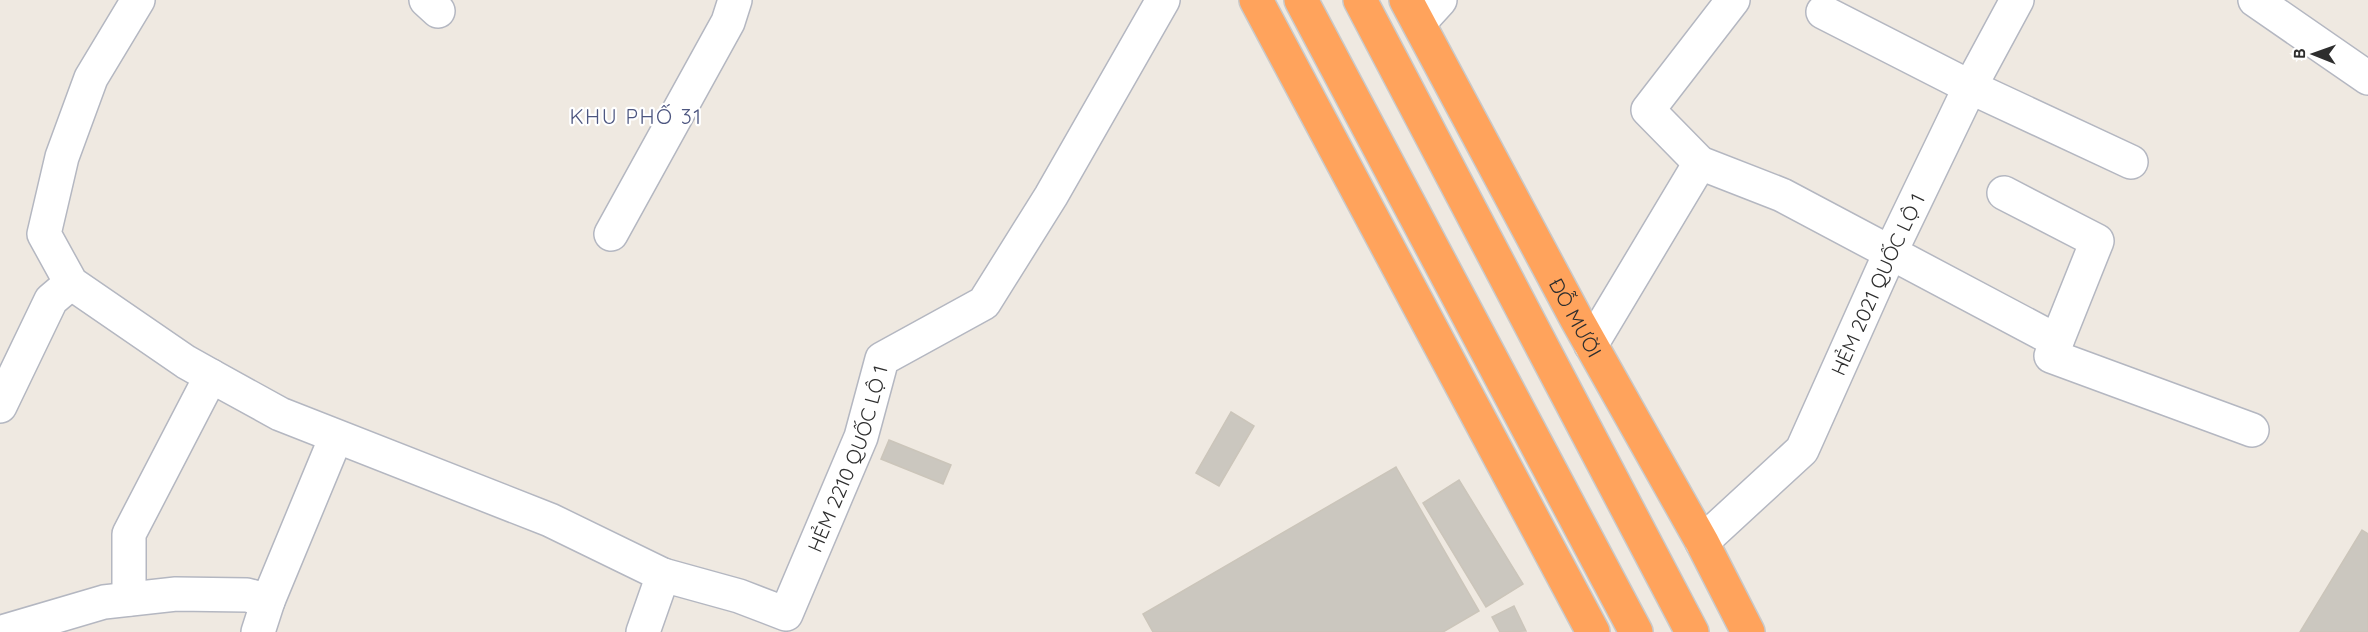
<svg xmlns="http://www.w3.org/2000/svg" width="2368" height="632" font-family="Quicksand,sans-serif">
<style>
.building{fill:#cbc7bf;stroke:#cbc5ba;stroke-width:1.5}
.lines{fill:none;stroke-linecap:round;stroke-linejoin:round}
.minor-casing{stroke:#b4b7c1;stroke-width:36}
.highway-casing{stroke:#c9c9c9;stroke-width:36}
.minor{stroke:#fff;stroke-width:33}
.highway{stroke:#ffa35c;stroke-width:33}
.labels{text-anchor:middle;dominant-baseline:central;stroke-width:4.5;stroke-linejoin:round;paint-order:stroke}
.street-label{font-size:20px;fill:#2e2e2e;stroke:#fff}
.neighbourhood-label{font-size:21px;letter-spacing:1.5px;fill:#4d5680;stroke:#fff}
</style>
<rect width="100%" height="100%" fill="#efe9e1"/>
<!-- building -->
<g class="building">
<path d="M1231,412L1254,426L1219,486L1196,473Z"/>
<path d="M889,440L951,465L943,484L881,459Z"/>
<path d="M1396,467L1479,611L1443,632H1153L1143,614Z"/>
<path d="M1459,480L1523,584L1486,607L1423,503Z"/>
<path d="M2362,530L2368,534V632H2300Z"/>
<path d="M1514,606L1526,631L1500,632L1492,617Z"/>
</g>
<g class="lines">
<!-- minor casing -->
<g class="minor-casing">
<g id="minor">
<path d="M138,0L91,78L62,157L44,234L71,283L186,362L211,376L280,414L550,520L663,575"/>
<path d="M426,0L438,11"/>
<path d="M1733,0L1648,110L1700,163L1782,195L2057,341L2097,241L2004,193"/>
<path d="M2255,0L2368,78"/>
<path d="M1823,12L1970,87L2131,162"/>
<path d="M1419,23L1440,0"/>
<path d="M611,234L728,22L735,0"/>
<path d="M2057,341L2051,356L2252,430"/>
<path d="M1591,345L1700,163"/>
<path d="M0,406L51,300L71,283"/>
<path id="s1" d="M1702,542L1802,450L1891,251L1970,87L2017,0"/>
<path d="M129,599V534L211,376"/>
<path d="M2,632L104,602L176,594L247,595L268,601L336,437"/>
<path d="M258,632L268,601"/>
<path id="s2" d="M643,632L663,575L739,596L786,614L861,437L882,359L984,303L1051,196L1163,0"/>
</g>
</g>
<!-- highway casing -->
<g class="highway-casing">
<g id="highway">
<path d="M1256,0L1593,632"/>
<path d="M1301,0L1636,632"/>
<path d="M1360,0L1692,632"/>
<path id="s3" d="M1406,0L1576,318L1702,542L1748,632"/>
</g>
</g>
<!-- minor -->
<use href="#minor" class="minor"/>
<!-- highway -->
<use href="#highway" class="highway"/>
</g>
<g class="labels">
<!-- street labels -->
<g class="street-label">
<text stroke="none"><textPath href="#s1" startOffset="318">HẺM 2021 QUỐC LỘ 1</textPath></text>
<text stroke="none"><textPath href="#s3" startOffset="360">ĐỖ MƯỜI</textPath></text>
<text stroke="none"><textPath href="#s2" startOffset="357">HẺM 2210 QUỐC LỘ 1</textPath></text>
</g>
<!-- neighbourhood labels -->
<g class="neighbourhood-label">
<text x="636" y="116">KHU PHỐ 31</text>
</g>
</g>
<!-- north arrow -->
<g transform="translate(2314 54) rotate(271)" stroke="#ffffff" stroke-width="4.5" paint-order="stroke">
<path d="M0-4.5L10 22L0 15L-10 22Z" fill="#2e2e2e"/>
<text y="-9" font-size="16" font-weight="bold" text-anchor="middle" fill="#2e2e2e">B</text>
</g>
</svg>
